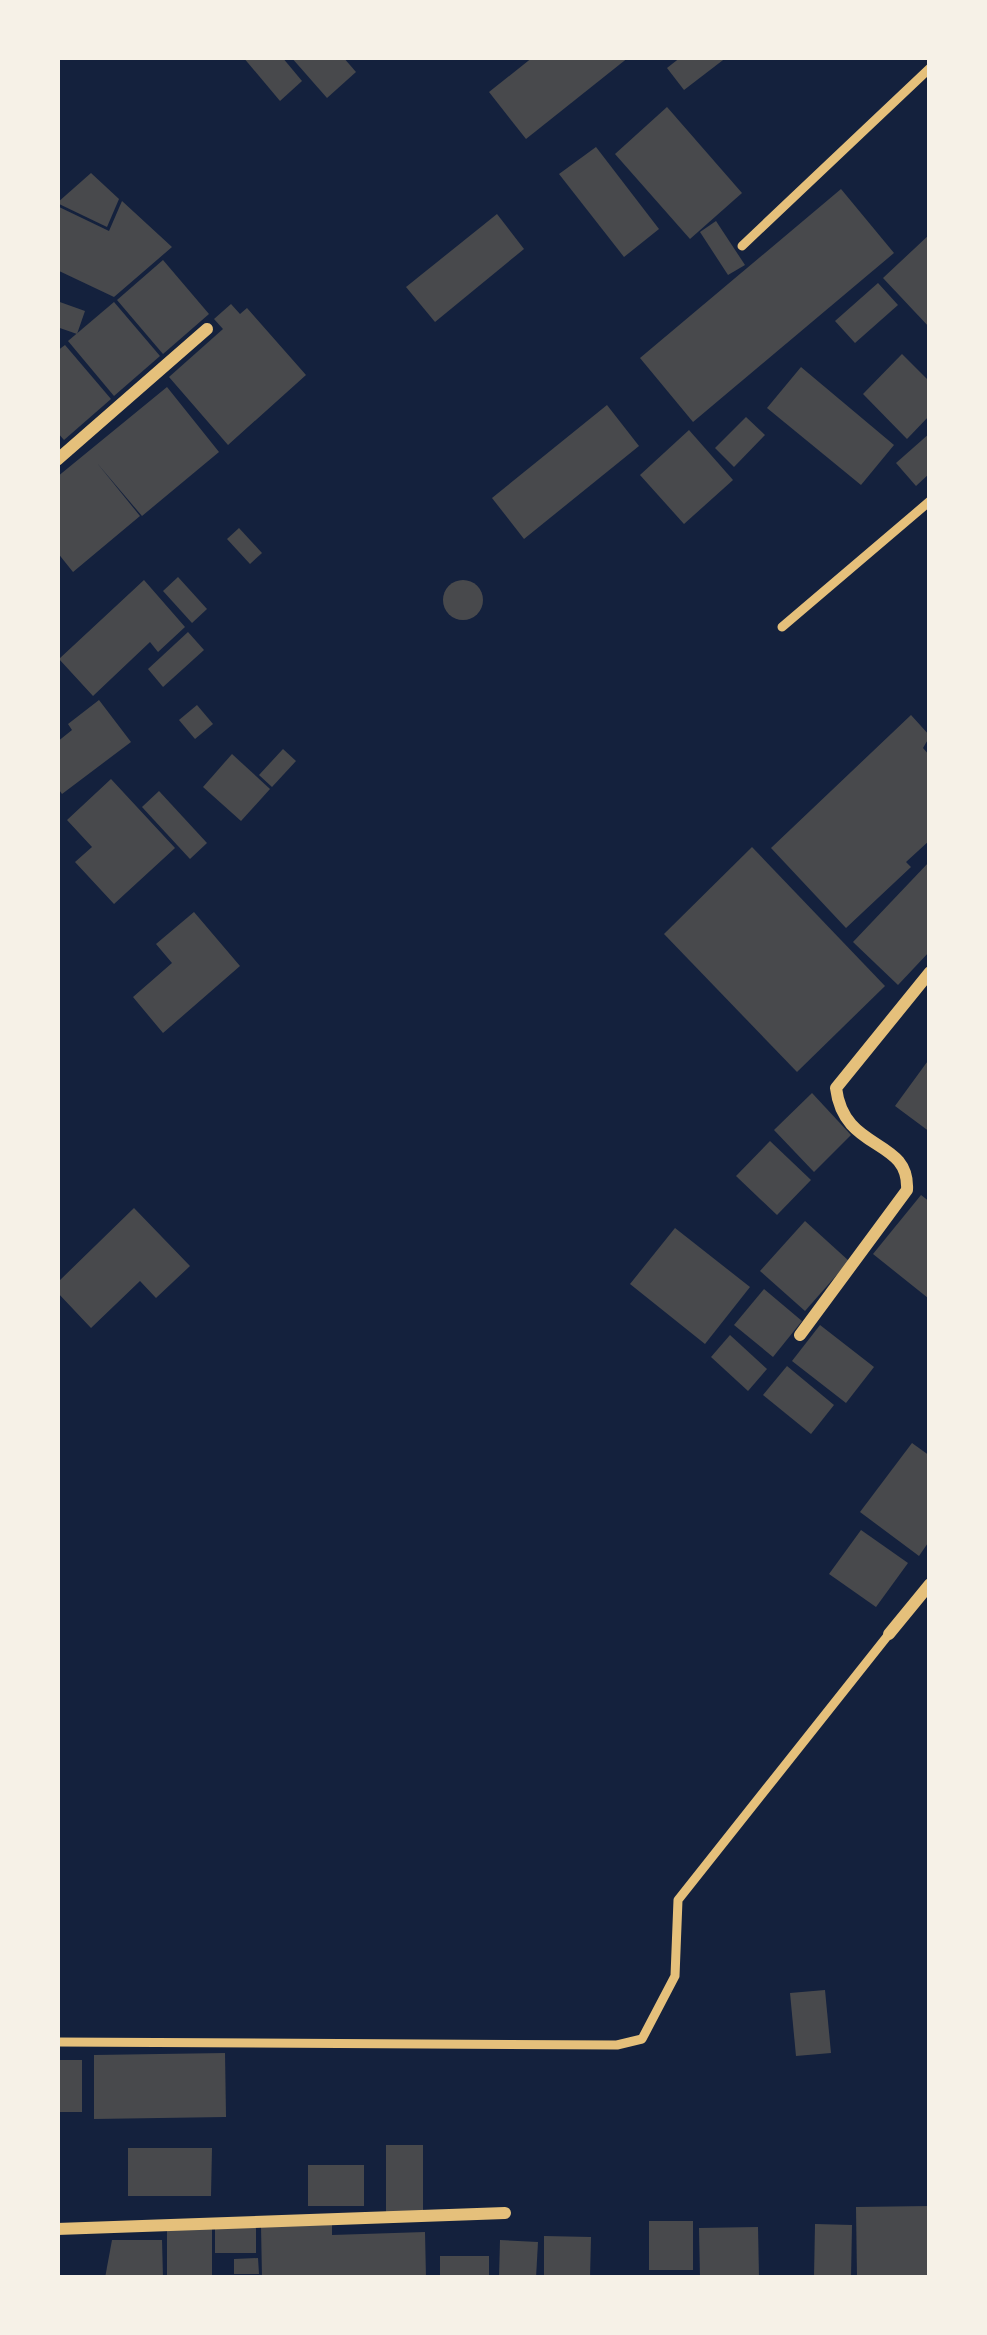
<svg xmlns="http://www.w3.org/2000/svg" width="987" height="2335" font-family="Jost,sans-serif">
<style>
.building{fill:#48494c}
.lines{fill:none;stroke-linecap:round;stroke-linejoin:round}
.service{stroke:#e5c07b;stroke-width:9}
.minor{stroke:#e5c07b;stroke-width:12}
</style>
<rect width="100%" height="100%" fill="#14213d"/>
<!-- building -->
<g class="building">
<path d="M243,57H282L302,81L280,101Z"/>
<path d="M291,57H343L356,72L327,98Z"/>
<path d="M533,57H629L526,139L489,92Z"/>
<path d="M681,57H727L684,90L667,68Z"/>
<path d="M667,107L742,193L690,239L615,154Z"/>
<path d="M596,147L659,229L624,257L559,174Z"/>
<path d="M91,173L119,199L107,227L57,203Z"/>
<path d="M841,189L894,253L693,422L640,358Z"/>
<path d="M122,201L172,247L114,297L57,270V206L109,231Z"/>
<path d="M497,214L524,249L435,322L406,287Z"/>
<path d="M716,221L745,265L728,275L700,232Z"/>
<path d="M930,234V328L883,278Z"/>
<path d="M163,260L209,314L163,354L117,300Z"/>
<path d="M878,283L898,305L855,343L835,321Z"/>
<path d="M57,301L85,311L77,334L57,327Z"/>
<path d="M114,302L160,356L114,396L68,341Z"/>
<path d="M231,304L240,314L247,308L306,375L228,445L169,377L223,329L214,319Z"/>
<path d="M65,345L111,399L64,440L57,432V351Z"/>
<path d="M902,354L930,382V415L907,439L863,394Z"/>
<path d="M801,367L894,445L861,485L767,408Z"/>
<path d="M167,387L219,452L142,516L97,463L140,516L73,572L57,552V477Z"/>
<path d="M607,405L639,446L524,539L492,498Z"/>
<path d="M746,417L765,435L734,467L715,448Z"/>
<path d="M689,430L733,480L684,524L640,475Z"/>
<path d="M930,433V473L916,486L896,463Z"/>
<path d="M239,528L262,553L250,564L227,539Z"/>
<path d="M178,577L207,609L192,623L163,591Z"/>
<circle cx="463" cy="600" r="20"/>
<path d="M144,580L185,627L158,652L150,642L93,696L59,659Z"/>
<path d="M188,632L204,650L163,687L148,669Z"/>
<path d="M99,700L131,742L62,794L57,787V742L72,730L68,724Z"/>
<path d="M197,705L213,724L195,739L179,720Z"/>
<path d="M911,715L930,736L923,748L930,756V840L906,862L911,867L846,928L771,848Z"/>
<path d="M283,749L296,761L272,787L259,775Z"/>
<path d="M232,754L270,789L241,821L203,787Z"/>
<path d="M111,779L175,848L114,904L75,862L92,847L67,820Z"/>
<path d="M159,791L207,843L190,859L142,807Z"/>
<path d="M752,847L885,986L797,1072L664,934Z"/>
<path d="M930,861V951L898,985L853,942Z"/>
<path d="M194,912L240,966L163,1033L133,997L172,963L156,944Z"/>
<path d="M930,1058V1132L895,1106Z"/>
<path d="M812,1093L851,1135L814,1172L774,1130Z"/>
<path d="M770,1141L811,1180L777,1215L736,1176Z"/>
<path d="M921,1195L930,1202L928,1298L873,1254Z"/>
<path d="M134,1208L190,1266L156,1298L140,1281L91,1328L57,1292V1283Z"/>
<path d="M805,1221L849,1261L805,1311L760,1271Z"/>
<path d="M675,1228L750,1287L705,1344L630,1284Z"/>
<path d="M764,1289L802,1321L773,1357L734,1325Z"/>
<path d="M820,1325L874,1367L846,1403L792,1361Z"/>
<path d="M730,1335L767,1369L748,1391L711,1357Z"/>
<path d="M787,1366L834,1405L811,1434L763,1395Z"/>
<path d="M912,1443L930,1456V1540L919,1556L860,1512Z"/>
<path d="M861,1530L908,1563L876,1607L829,1574Z"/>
<path d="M825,1990L831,2053L796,2056L790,1993Z"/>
<path d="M225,2053L226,2117L94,2119V2055Z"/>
<rect x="57" y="2060" width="25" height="52"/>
<rect x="386" y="2145" width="37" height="68"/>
<path d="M128,2148H212L211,2196H128Z"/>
<rect x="308" y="2165" width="56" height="41"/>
<path d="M930,2206V2278H857L856,2207Z"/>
<rect x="649" y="2221" width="44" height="49"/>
<path d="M815,2224L852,2225L851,2278H814Z"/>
<rect x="215" y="2225" width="41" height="28"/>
<path d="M332,2225V2235L425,2232L426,2278H262L261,2226Z"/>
<rect x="167" y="2226" width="45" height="52"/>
<path d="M758,2227L759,2278H700L699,2228Z"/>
<path d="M544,2236L591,2237L590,2278H544Z"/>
<path d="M112,2240H162L163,2278H105Z"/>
<path d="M500,2240L538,2242L536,2278H499Z"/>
<rect x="440" y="2256" width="49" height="22"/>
<path d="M258,2258L259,2274H234V2259Z"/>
</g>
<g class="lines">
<!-- service -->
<g class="service">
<path d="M742,246L930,68"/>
<path d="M782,627L930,501"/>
<path d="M57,2042L617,2045L642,2039L675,1976L678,1900L889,1634"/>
</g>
<!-- minor -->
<g class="minor">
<path d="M57,460L207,329"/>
<path d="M800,1335L907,1190C910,1137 844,1153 836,1088L930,972"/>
<path d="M889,1634L930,1584"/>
<path d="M57,2229L505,2213"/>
</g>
</g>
<!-- border -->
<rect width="987" height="2335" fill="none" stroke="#f6f1e7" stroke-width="120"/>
</svg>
